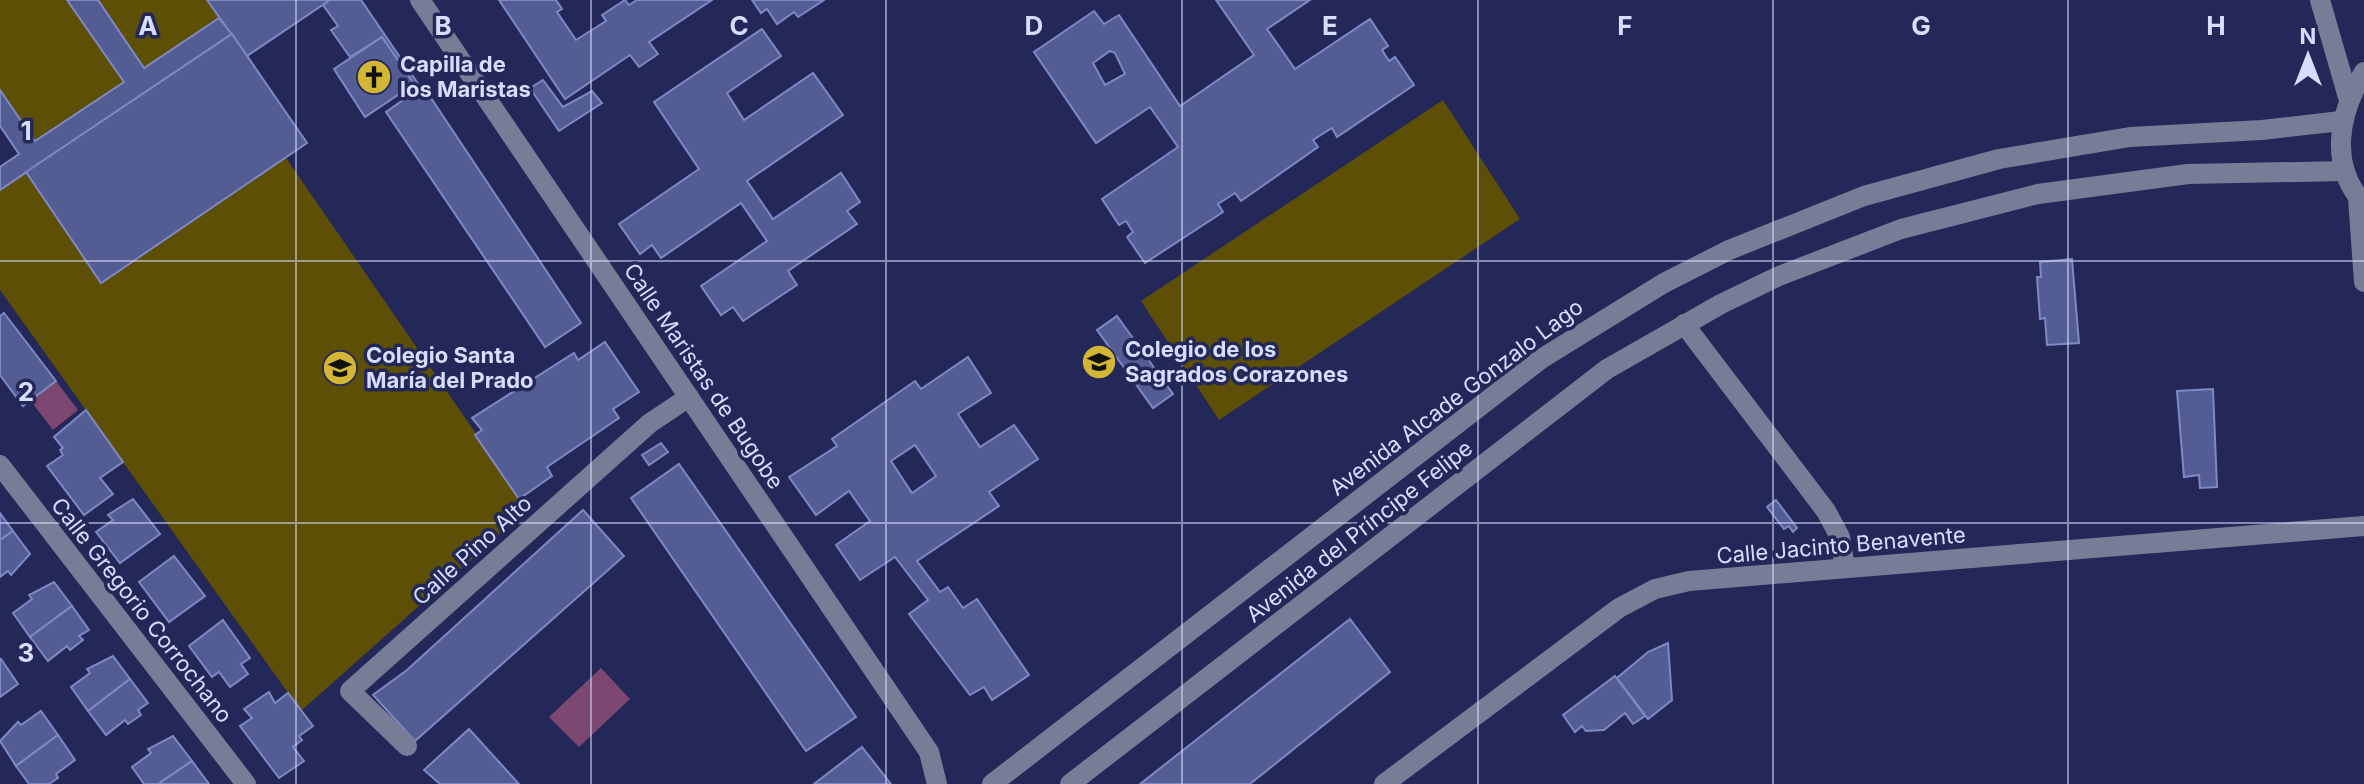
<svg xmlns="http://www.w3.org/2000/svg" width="2364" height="784" font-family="Inter,sans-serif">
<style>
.green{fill:#5e4f06}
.water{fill:#7c4770}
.building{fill:#545d93;stroke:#7e89c3;stroke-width:2;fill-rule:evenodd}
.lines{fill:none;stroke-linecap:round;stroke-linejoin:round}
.minor{stroke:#777d96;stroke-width:20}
.grid{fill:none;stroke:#d7ddfd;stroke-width:2;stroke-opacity:0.55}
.labels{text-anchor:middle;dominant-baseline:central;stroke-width:7;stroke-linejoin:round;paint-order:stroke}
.poi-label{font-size:22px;font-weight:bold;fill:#d7ddfd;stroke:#232859;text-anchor:start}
.street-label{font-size:22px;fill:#d7ddfd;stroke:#232859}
.grid-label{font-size:26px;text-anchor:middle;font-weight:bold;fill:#d7ddfd;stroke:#232859;stroke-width:7;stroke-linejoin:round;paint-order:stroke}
</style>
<rect width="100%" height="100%" fill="#232859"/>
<!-- green -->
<g class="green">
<path d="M0,0H67L124,82L35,141L0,90Z"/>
<path d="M98,0H207L219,18L144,68Z"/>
<path d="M232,34L307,143L286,158L528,509L301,711L0,290V190Z"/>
<path d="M1443,100L1520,219L1219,420L1141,301Z"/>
</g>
<!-- water -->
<g class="water">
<path d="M56,381L78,410L53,430L30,400Z"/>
<path d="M601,668L630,699L579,747L549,717Z"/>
</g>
<!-- building -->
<g class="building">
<path d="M67,0H98L144,68L219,18L232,34L0,190V167L19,154L0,126V90L35,141L124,82Z"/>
<path d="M207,0H330L247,56Z"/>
<path d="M330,0H361L421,88L408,97L404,91L414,84L382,37L350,57L331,30L338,26L323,5Z"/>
<path d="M499,0H556L562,9L557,12L576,40L606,21L602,15L625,0L629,5L637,0H712L649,42L658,54L639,67L630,55L565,99Z"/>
<path d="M752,0H824L798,17L794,12L777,24L767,9L761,13Z"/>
<path d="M1216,0H1310L1267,29L1295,69L1370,19L1388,46L1382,50L1389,61L1395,57L1414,85L1337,137L1332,128L1313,140L1318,147L1241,201L1235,193L1218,204L1223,212L1145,263L1127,237L1133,232L1126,221L1119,225L1102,199L1178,147L1150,107L1096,143L1034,52L1094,11L1104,24L1119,15L1180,106L1254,55ZM1110,51L1115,53L1125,74L1105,85L1093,63Z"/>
<path d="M762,29L781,56L727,93L744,120L813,73L843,115L747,181L773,219L841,173L860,202L847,211L857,224L788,271L797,285L743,321L733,307L721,315L701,286L767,241L741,203L661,258L652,245L640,254L619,224L699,169L654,102Z"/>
<path d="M232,34L307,143L101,283L26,172Z"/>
<path d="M382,37L414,84L365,117L334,69Z"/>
<path d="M543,80L563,107L592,91L602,103L559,131L530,88Z"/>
<path d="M423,86L581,323L545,347L386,112Z"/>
<path d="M2072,259L2079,343L2047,345L2045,318L2040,319L2037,277H2041L2040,262Z"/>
<path d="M4,313L56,381L23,406L0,375V316Z"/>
<path d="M1117,316L1173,394L1153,408L1097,330Z"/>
<path d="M605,342L639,392L613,409L619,418L547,467L552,476L519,499L475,435L482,430L472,418L574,353L578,360Z"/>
<path d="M968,357L991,393L958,414L980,447L1014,425L1038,459L989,492L999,506L917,561L940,592L948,587L963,608L977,599L1029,675L992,700L984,687L970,695L909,614L928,600L895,557L860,580L836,545L870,521L849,491L816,515L789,477L837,446L832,439L915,381L921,389ZM915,445L936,476L912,493L891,461Z"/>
<path d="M2213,389L2217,487L2200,488L2199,475L2184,477L2177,391Z"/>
<path d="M86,410L123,462L100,478L113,494L84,515L47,466L63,455L60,450L63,448L54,437Z"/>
<path d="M661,443L668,452L649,465L642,455Z"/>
<path d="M679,464L856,717L806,751L631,498Z"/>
<path d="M133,499L160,534L120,563L96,532L113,520L108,515Z"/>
<path d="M1776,500L1797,528L1793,532L1789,526L1784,529L1767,507Z"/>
<path d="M583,510L624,556L415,741L373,695L407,670Z"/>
<path d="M0,513L13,531L0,540Z"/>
<path d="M13,531L30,554L11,575L8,571L0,577V540Z"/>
<path d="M174,556L205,596L169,622L139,582Z"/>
<path d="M54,582L72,606L30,637L13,613L32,599L29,595Z"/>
<path d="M72,606L89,630L79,636L83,640L70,650L67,646L48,661L30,637Z"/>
<path d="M1350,619L1390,672L1250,784H1140Z"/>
<path d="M223,620L250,658L241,664L248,674L230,687L219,672L212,677L189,646Z"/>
<path d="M1668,643L1672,700L1648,719L1617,678L1648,652Z"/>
<path d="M113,656L130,679L88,711L71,687L90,673L87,669Z"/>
<path d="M1,659L18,684L0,697V660Z"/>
<path d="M1615,676L1645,716L1633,724L1625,713L1604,730L1586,731L1582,726L1575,732L1563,715Z"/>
<path d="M130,679L148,703L138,710L141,715L128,724L125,720L106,735L88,711Z"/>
<path d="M269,692L275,703L288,693L313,726L299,736L302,740L293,747L304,761L279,778L240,726L252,718L244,709Z"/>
<path d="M41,711L58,735L16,766L0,741L18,722L21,725Z"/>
<path d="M469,729L519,784H440L424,770Z"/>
<path d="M58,735L75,760L56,774L58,778L49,784H29L16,766Z"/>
<path d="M173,736L192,761L158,784H144L132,767L151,753L148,749Z"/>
<path d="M862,747L891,784H814Z"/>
<path d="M192,761L209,784H158Z"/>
</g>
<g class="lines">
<!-- minor -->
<g class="minor">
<path d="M420,0L929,752L937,784"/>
<path d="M2320,0L2348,97"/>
<path d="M2364,72C2339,113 2328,165 2364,204"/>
<path d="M2358,198L2364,282"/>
<path d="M1684,324L1826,511L1840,537L1845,568"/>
<path d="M0,465L246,784"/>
<path d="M407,746L350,691L650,423L689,397"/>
<path d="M992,784L1541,359L1664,283L1729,250L1864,196L1999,159L2130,137L2262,130L2341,121"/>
<path d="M1070,784L1607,369L1721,304L1779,276L1901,229L2038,194L2188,174L2345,171"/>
<path d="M1384,784L1619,608L1655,589L1689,581L2364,526"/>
</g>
</g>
<!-- grid -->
<path class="grid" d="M296,0V784M591,0V784M886,0V784M1182,0V784M1478,0V784M1773,0V784M2068,0V784M0,261H2364M0,523H2364"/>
<!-- icons -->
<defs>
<g id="church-disc" transform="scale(1.8)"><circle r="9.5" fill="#d3b635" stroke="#232859"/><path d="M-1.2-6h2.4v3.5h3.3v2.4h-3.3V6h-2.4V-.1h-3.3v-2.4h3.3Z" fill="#111"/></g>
<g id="school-disc" transform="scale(1.8)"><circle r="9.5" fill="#d3b635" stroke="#232859"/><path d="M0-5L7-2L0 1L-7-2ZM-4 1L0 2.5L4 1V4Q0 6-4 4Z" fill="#111"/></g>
</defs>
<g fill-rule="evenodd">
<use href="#church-disc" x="374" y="77"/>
<use href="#school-disc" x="1099" y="362"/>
<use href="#school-disc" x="340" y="368"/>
</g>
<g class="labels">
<!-- poi labels -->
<g class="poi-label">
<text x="400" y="64">Capilla de<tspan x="400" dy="25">los Maristas</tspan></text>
<text x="1125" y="349">Colegio de los<tspan x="1125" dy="25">Sagrados Corazones</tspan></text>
<text x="366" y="355">Colegio Santa<tspan x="366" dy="25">María del Prado</tspan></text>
</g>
<!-- street labels -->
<g class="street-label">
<text transform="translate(704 376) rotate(56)">Calle Maristas de Bugobe</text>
<text transform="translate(1456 397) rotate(-37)">Avenida Alcade Gonzalo Lago</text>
<text transform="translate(1359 531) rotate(-38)">Avenida del Príncipe Felipe</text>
<text transform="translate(1841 545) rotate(-5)">Calle Jacinto Benavente</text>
<text transform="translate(472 550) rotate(-42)">Calle Pino Alto</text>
<text transform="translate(142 610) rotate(52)">Calle Gregorio Corrochano</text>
</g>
</g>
<g class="grid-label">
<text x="148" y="35">A</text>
<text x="443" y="35">B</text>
<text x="739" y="35">C</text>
<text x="1034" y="35">D</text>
<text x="1330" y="35">E</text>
<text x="1625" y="35">F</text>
<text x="1921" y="35">G</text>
<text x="2216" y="35">H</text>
<text x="26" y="140">1</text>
<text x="26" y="401">2</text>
<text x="26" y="662">3</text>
</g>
<!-- north arrow -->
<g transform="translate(2308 56)" stroke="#232859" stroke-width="6" paint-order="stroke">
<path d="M0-6L14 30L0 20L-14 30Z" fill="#d7ddfd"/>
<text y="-12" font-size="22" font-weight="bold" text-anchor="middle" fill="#d7ddfd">N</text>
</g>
</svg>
